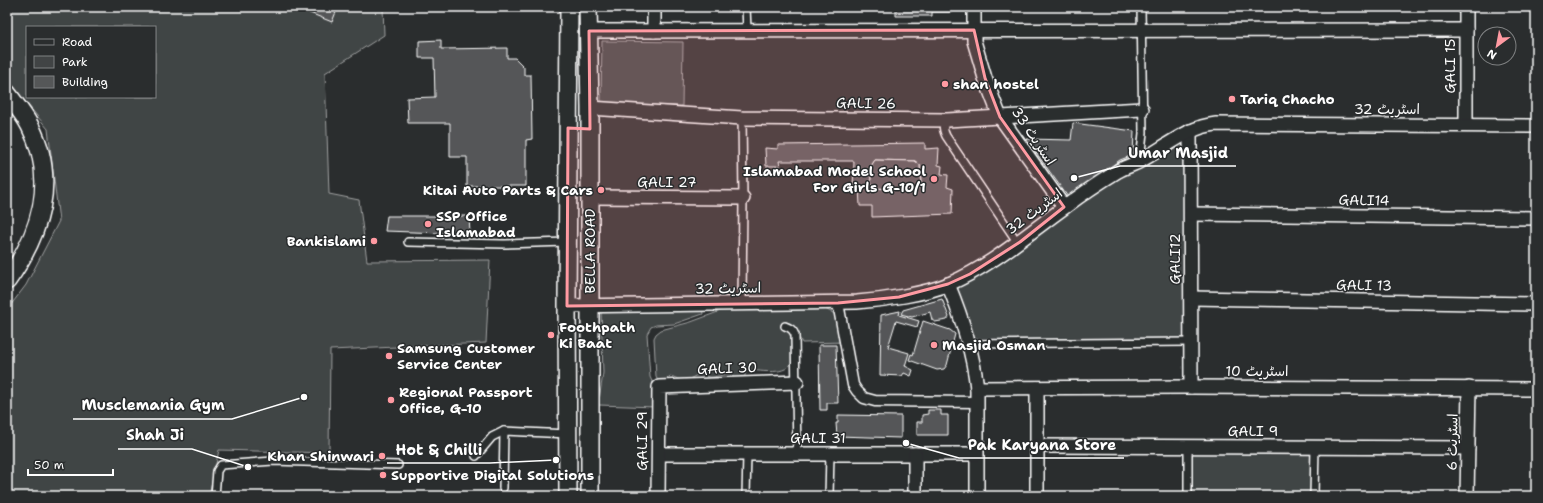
<svg xmlns="http://www.w3.org/2000/svg" width="1543" height="503" font-family="'Shantell Sans','Playpen Sans Arabic',sans-serif">
<style>
.green{fill:#414445;stroke:#a0a2a2;fill-rule:evenodd}
.building{fill:#555758;stroke:#fff;fill-rule:evenodd}
.lines{fill:none;stroke-linecap:round;stroke-linejoin:round}
.service-casing{stroke:#fff;stroke-width:10}
.pedestrian-casing{stroke:#fff;stroke-width:13}
.minor-casing{stroke:#fff;stroke-width:16}
.tertiary-casing{stroke:#fff;stroke-width:20}
.service{stroke:#2a2d2e;stroke-width:7}
.pedestrian{stroke:#2a2d2e;stroke-width:10}
.minor{stroke:#2a2d2e;stroke-width:13}
.tertiary{stroke:#2a2d2e;stroke-width:17}
.marked{fill:#ff9aa2;fill-opacity:0.2;stroke:#ff9aa2;stroke-width:3;stroke-linejoin:round}
.poi-dot{fill:#ff9aa2;stroke:#2a2d2e;stroke-width:1.5}
.labels{text-anchor:middle;dominant-baseline:central;stroke-width:3;stroke-linejoin:round;paint-order:stroke}
.street-label{font-size:14px;fill:#fff;stroke:#2a2d2e}
.poi-label{font-size:14px;font-weight:bold;fill:#fff;stroke:#2a2d2e;text-anchor:start}
.leader{fill:none;stroke:#fff;stroke-width:1.5}
.callout-dot{fill:#fff;stroke:#2a2d2e;stroke-width:1.5}
.callout-label{font-size:15px;text-anchor:middle;font-weight:bold;fill:#fff;stroke:#2a2d2e;stroke-width:3;stroke-linejoin:round;paint-order:stroke}
</style>
<rect width="100%" height="100%" fill="#2a2d2e"/>
<filter id="ink" filterUnits="userSpaceOnUse"><feTurbulence type="fractalNoise" baseFrequency=".025" numOctaves="2"/><feDisplacementMap in="SourceGraphic" scale="8" xChannelSelector="R" yChannelSelector="G"/><feConvolveMatrix kernelMatrix="1 2 1 2 8 2 1 2 1" color-interpolation-filters="sRGB"/></filter>
<g filter="url(#ink)">
<!-- green -->
<g class="green">
<path d="M7,7H383L384,35L325,73L329,194L359,200L367,261L490,260L486,343L330,350L329,453L219,450L209,496H7V310L26,285L59,221L48,129L7,80ZM27,27H155V97H27Z"/>
<path d="M602,41L683,42L682,106L601,104Z"/>
<path d="M1190,131L1191,342L969,344L948,284L1020,242Z"/>
<path d="M601,308H702L703,314L674,324L656,325L651,327L647,334L650,377L655,388V407L599,405V401L603,373Z"/>
<path d="M726,309H825L837,315L846,342L802,343L797,333L787,328C792,335 792,340 792,348C792,352 793,357 792,361C788,376 761,371 750,370L745,373V378L736,379C727,370 719,378 709,377C706,377 703,374 700,375C694,375 690,380 685,380C679,381 676,377 670,376L664,382L658,381L656,377L654,338L656,334L661,330L691,322Z"/>
<path d="M1313,451V496H1192V452Z"/>
</g>
<!-- building -->
<g class="building">
<path d="M295,7H338L332,22Z"/>
<path d="M896,7H952V12H932V16H896Z"/>
<path d="M441,40V49L507,48V58H515L524,67V75H531L532,139L526,140V186H467V157H450V123H408L407,98L435,97L434,58H419V41Z"/>
<path d="M1073,123L1134,131L1133,155L1120,160L1068,197L1026,139L1071,140Z"/>
<path d="M925,143V149L939,148L938,165L942,166L941,174L948,175L947,187L953,189L952,214L872,217V206H860L859,188L853,187L854,161H779L780,166H766L765,148L778,149V145ZM875,160L915,161L920,165L921,186L915,190L875,188L871,183V166Z"/>
<path d="M875,160L915,161L920,165L921,186L915,190L875,188L871,183V166Z"/>
<path d="M387,216H469L470,234L385,231Z"/>
<path d="M942,299L949,317L947,320L935,322L932,320L930,312L912,317L901,314L903,310Z"/>
<path d="M900,311L899,315L919,321L917,327L896,321L888,347L909,353L905,366L913,370L911,376L904,373L902,376L880,375L881,315Z"/>
<path d="M923,321L950,330L955,334L947,365L944,369L937,370L909,360L911,354L913,355Z"/>
<path d="M819,345H836L838,403H827V410H820Z"/>
<path d="M928,410H941V415H948V435H917V422H922V415L928,414Z"/>
<path d="M838,415L901,416V438L837,436L836,423H838Z"/>
</g>
<g class="lines">
<!-- service casing -->
<g class="service-casing">
<g id="service">
<path d="M746,7L747,30"/>
<path d="M947,120C942,124 943,130 946,136L1018,243"/>
<path d="M1140,161L1143,133L1141,7"/>
<path d="M408,242L504,244L567,242"/>
<path d="M742,304L743,198L742,118"/>
<path d="M785,326C791,328 793,330 795,335L797,454"/>
<path d="M969,344L1191,342"/>
<path d="M476,456L492,437L504,431L568,434"/>
<path d="M503,488L504,431"/>
<path d="M215,496L217,471L221,465L273,461L398,465"/>
<path d="M746,496L747,454"/>
<path d="M829,496L830,454"/>
<path d="M1188,496V447"/>
<path d="M1314,496L1315,447"/>
</g>
</g>
<!-- pedestrian casing -->
<g class="pedestrian-casing">
<path id="pedestrian" d="M838,303L853,385L857,391L864,398L875,401L977,402"/>
</g>
<!-- minor casing -->
<g class="minor-casing">
<g id="minor">
<path d="M974,7V41L985,78L1000,117L1064,207"/>
<path d="M1466,7V125"/>
<path d="M589,31L1466,30"/>
<path d="M654,31V7"/>
<path d="M590,108L742,118L947,120L1142,109"/>
<path d="M1190,131L1191,387"/>
<path d="M590,197L743,198"/>
<path d="M1191,214L1536,218"/>
<path d="M948,284C962,318 973,352 977,388V496"/>
<path d="M1191,298L1536,304"/>
<path d="M567,306L857,302C884,300 925,294 949,284C993,265 1027,234 1065,207C1082,194 1100,182 1118,171C1125,167 1133,165 1140,161C1165,148 1187,127 1216,124L1536,126"/>
<path d="M977,388L1191,387L1536,389"/>
<path d="M1037,388V496"/>
<path d="M1037,446L1468,448"/>
<path d="M659,454H976"/>
<path d="M658,496L659,387L797,382"/>
<path d="M915,496V454"/>
<path d="M1467,496L1469,388"/>
</g>
</g>
<!-- tertiary casing -->
<g class="tertiary-casing">
<g id="tertiary">
<path d="M588,7L590,108V496"/>
<path d="M7,93C15,104 24,114 30,126C58,180 40,235 7,281"/>
<path d="M568,496L567,306L569,7"/>
</g>
</g>
<!-- service -->
<use href="#service" class="service"/>
<!-- pedestrian -->
<use href="#pedestrian" class="pedestrian"/>
<!-- minor -->
<use href="#minor" class="minor"/>
<!-- tertiary -->
<use href="#tertiary" class="tertiary"/>
</g>
</g>
<!-- marked area -->
<path class="marked" d="M974,30L985,78L1000,117L1064,207L1020,242L970,274L948,284L899,297L838,303L567,306L568,128L590,129L589,31Z"/>
<!-- markers -->
<g class="poi-dot">
<circle cx="945" cy="84" r="4"/>
<circle cx="1232" cy="99" r="4"/>
<circle cx="934" cy="179" r="4"/>
<circle cx="601" cy="190" r="4"/>
<circle cx="428" cy="224" r="4"/>
<circle cx="374" cy="241" r="4"/>
<circle cx="551" cy="335" r="4"/>
<circle cx="934" cy="345" r="4"/>
<circle cx="389" cy="356" r="4"/>
<circle cx="391" cy="400" r="4"/>
<circle cx="382" cy="456" r="4"/>
<circle cx="383" cy="475" r="4"/>
</g>
<g class="labels">
<!-- street labels -->
<g class="street-label">
<text transform="translate(1450 66) rotate(-90)">GALI 15</text>
<text transform="translate(866 103) rotate(1)">GALI 26</text>
<text x="1387" y="109">اسٹریٹ 32</text>
<text transform="translate(1034 136) rotate(56)">اسٹریٹ 33</text>
<text x="667" y="182">GALI 27</text>
<text transform="translate(1364 200) rotate(1)">GALI14</text>
<text transform="translate(1034 211) rotate(-37)">اسٹریٹ 32</text>
<text transform="translate(590 251) rotate(-90)">BELLA ROAD</text>
<text transform="translate(1175 259) rotate(-90)">GALI12</text>
<text transform="translate(1364 285) rotate(1)">GALI 13</text>
<text transform="translate(728 288) rotate(-1)">اسٹریٹ 32</text>
<text transform="translate(727 368) rotate(-2)">GALI 30</text>
<text x="1257" y="371">اسٹریٹ 10</text>
<text x="1253" y="431">GALI 9</text>
<text x="818" y="438">GALI 31</text>
<text transform="translate(642 441) rotate(-90)">GALI 29</text>
<text transform="translate(1452 442) rotate(-89)">اسٹریٹ 6</text>
</g>
<!-- poi labels -->
<g class="poi-label">
<text x="953" y="84">shan hostel</text>
<text x="1240" y="99">Tariq Chacho</text>
<text x="926" y="171" text-anchor="end">Islamabad Model School<tspan x="926" dy="16">For Girls G-10/1</tspan></text>
<text x="593" y="190" text-anchor="end">Kitai Auto Parts &amp; Cars</text>
<text x="436" y="216">SSP Office<tspan x="436" dy="16">Islamabad</tspan></text>
<text x="366" y="241" text-anchor="end">Bankislami</text>
<text x="559" y="327">Foothpath<tspan x="559" dy="16">Ki Baat</tspan></text>
<text x="942" y="345">Masjid Osman</text>
<text x="397" y="348">Samsung Customer<tspan x="397" dy="16">Service Center</tspan></text>
<text x="399" y="392">Regional Passport<tspan x="399" dy="16">Office, G-10</tspan></text>
<text x="374" y="456" text-anchor="end">Khan Shinwari</text>
<text x="391" y="475">Supportive Digital Solutions</text>
</g>
</g>
<!-- callouts -->
<path class="leader" d="M1074 178L1120 166H1236M304 397L232 419H73M248 467L192 449H118M906 443L959 458H1124M556 460L490 463H387"/>
<g class="callout-dot">
<circle cx="1074" cy="178" r="4"/>
<circle cx="304" cy="397" r="4"/>
<circle cx="248" cy="467" r="4"/>
<circle cx="906" cy="443" r="4"/>
<circle cx="556" cy="460" r="4"/>
</g>
<g class="callout-label">
<text x="1178" y="158">Umar Masjid</text>
<text x="153" y="410">Musclemania Gym</text>
<text x="155" y="440">Shah Ji</text>
<text x="1042" y="450">Pak Karyana Store</text>
<text x="439" y="455">Hot &amp; Chilli</text>
</g>
<!-- margin -->
<rect width="1543" height="503" fill="none" stroke="#2a2d2e" stroke-width="24"/>
<rect x="12" y="12" width="1519" height="479" fill="none" stroke="#fff" stroke-width="1.5" filter="url(#ink)"/>
<!-- legend -->
<rect x="26" y="26" width="130" height="72" fill="#2a2d2e" stroke="#7f8182"/>
<rect x="34" y="39" width="20" height="6" fill="#2a2d2e" stroke="#7f8182"/>
<text x="62" y="46" font-size="12" fill="#ffffff">Road</text>
<rect x="34" y="56" width="20" height="12" fill="#414445" stroke="#7f8182"/>
<text x="62" y="66" font-size="12" fill="#ffffff">Park</text>
<rect x="34" y="76" width="20" height="12" fill="#555758" stroke="#7f8182"/>
<text x="62" y="86" font-size="12" fill="#ffffff">Building</text>
<!-- north arrow -->
<g transform="translate(1497 46) rotate(212)"><circle r="19" fill="#2a2d2e" stroke="#7f8182"/>
<path d="M0-3L7 15L0 10L-7 15Z" fill="#ff9aa2"/>
<text y="-6" font-size="11" font-weight="bold" text-anchor="middle" fill="#ffffff">N</text>
</g>
<!-- scale -->
<path d="M28 469v6h85v-6" fill="none" stroke="#ffffff" stroke-width="2"/>
<text x="34" y="469" font-size="12" fill="#ffffff" stroke="#2a2d2e" stroke-width="3" paint-order="stroke">50 m</text>
</svg>
